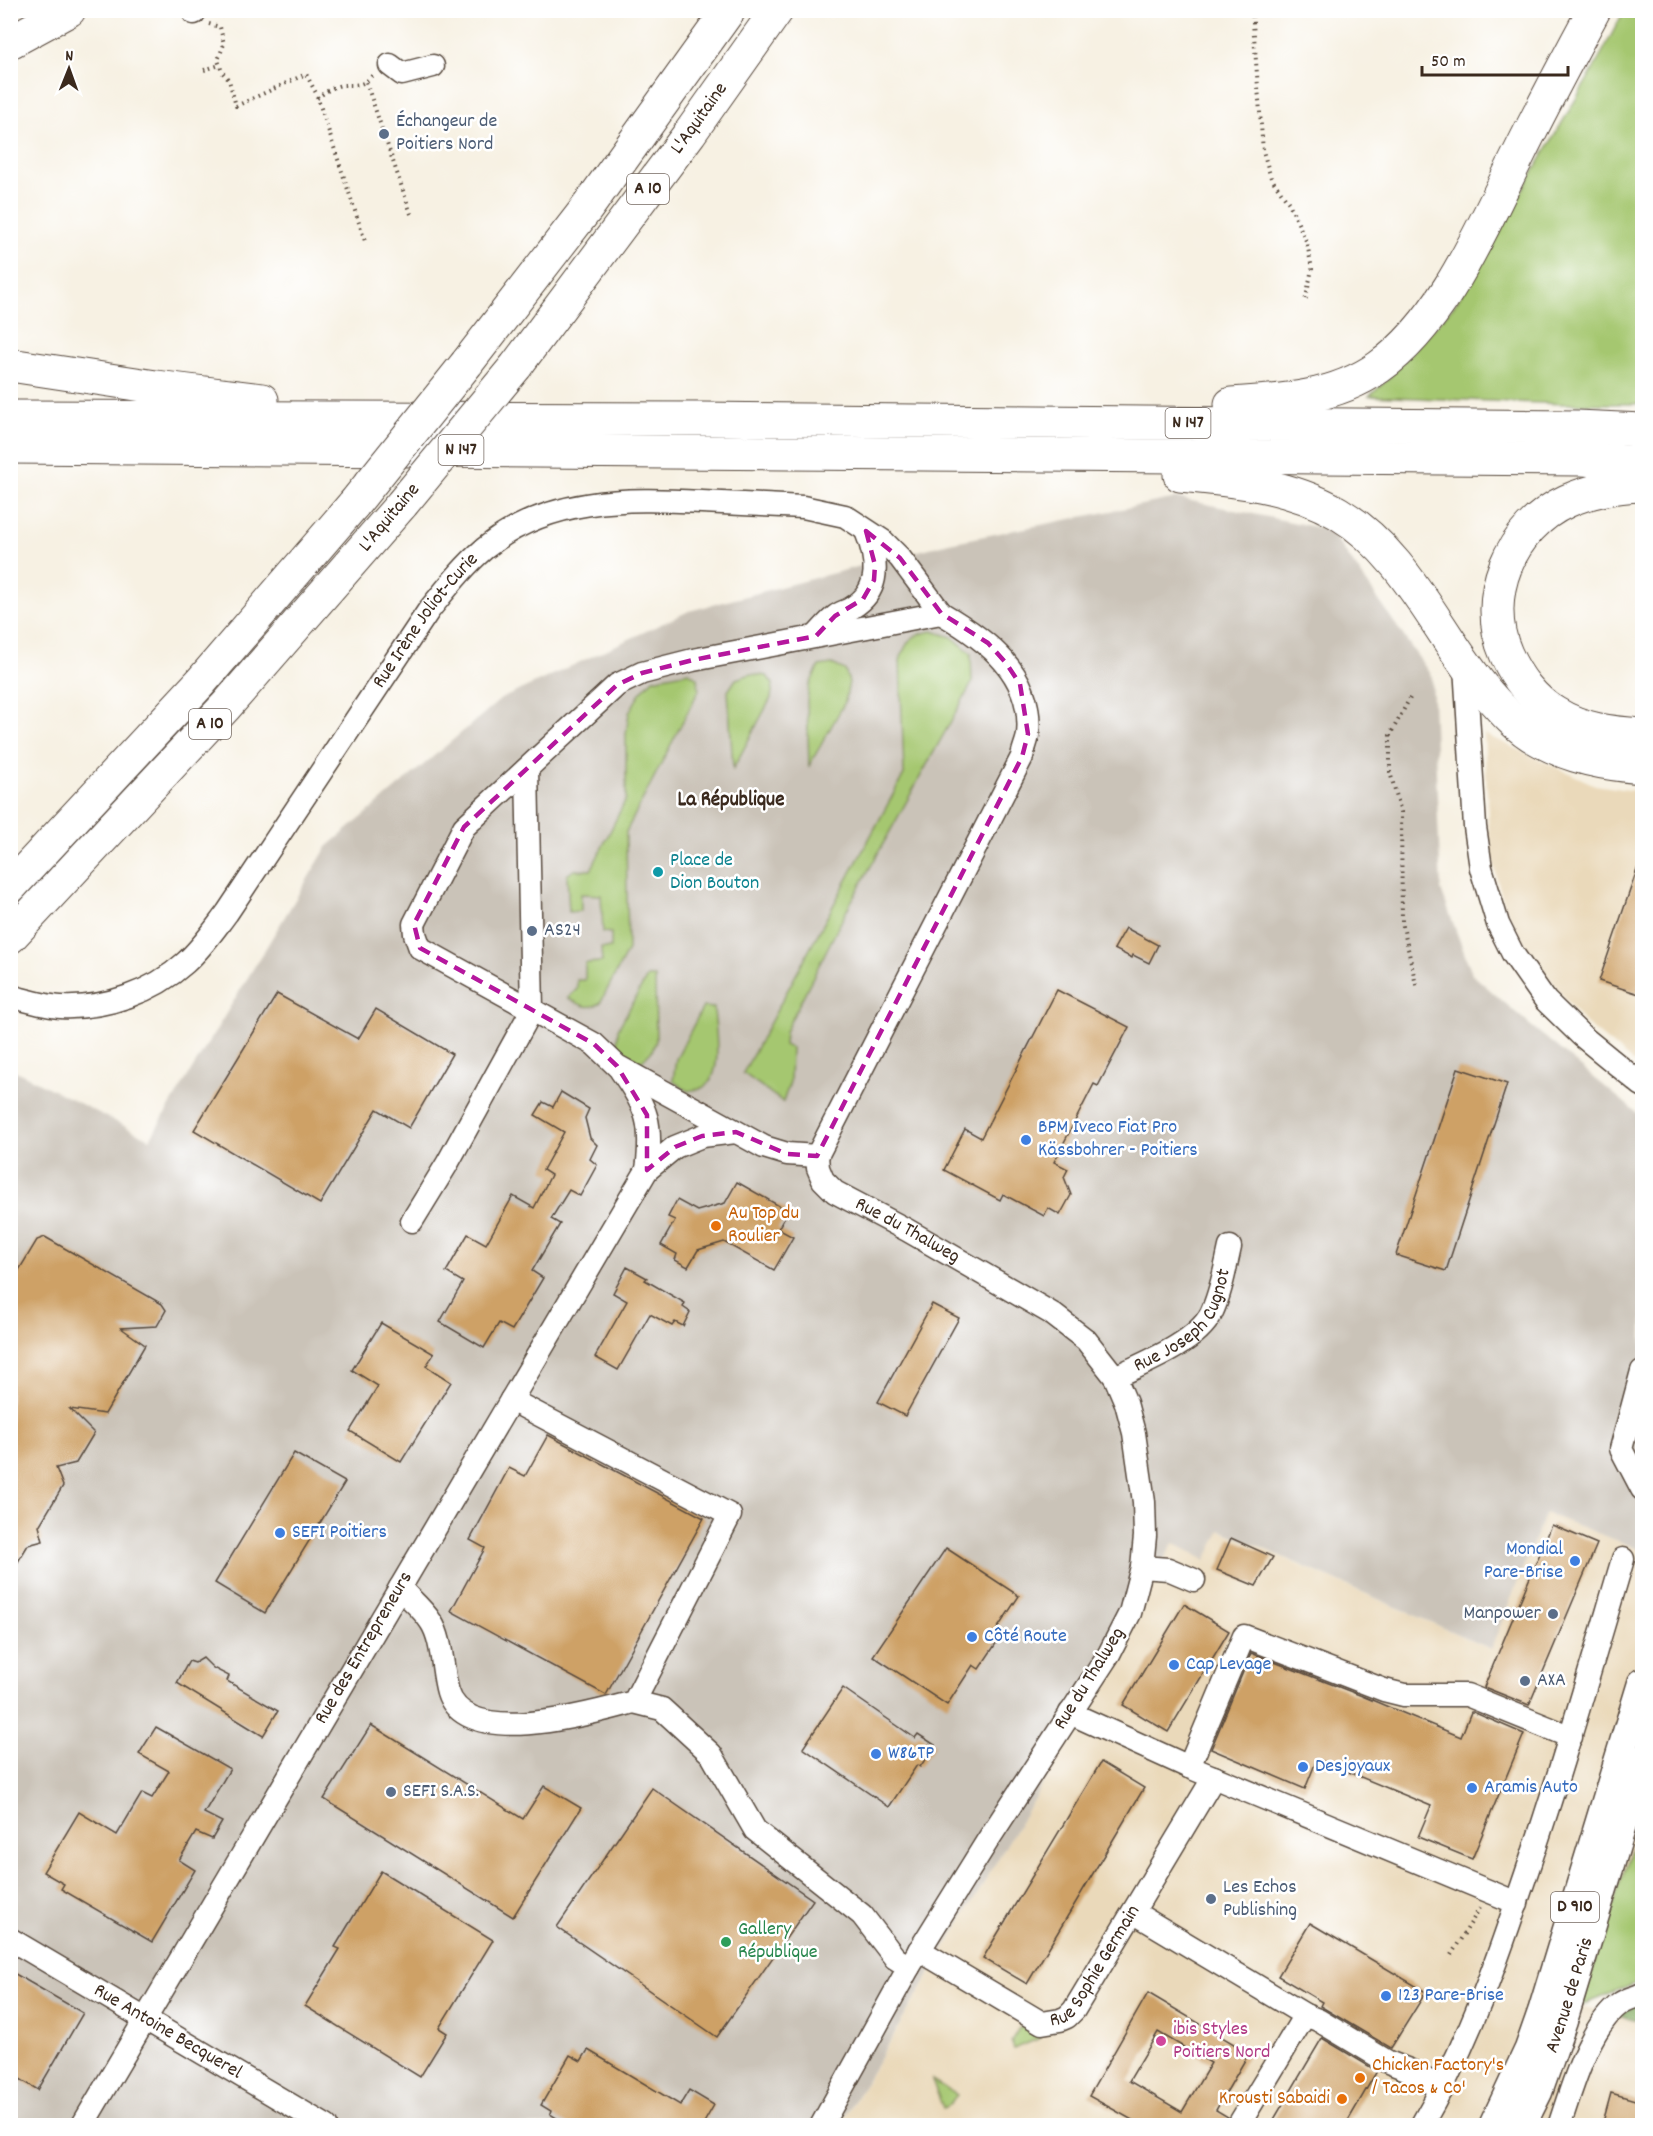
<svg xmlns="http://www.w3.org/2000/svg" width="1653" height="2136" font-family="Dekko,sans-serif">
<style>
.built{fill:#ead9ba}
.industrial{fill:#cac3b8}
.green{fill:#a5c770;stroke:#707847;stroke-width:1.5}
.forest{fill:#84ac62;stroke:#606b40;stroke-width:1.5}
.building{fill:#cea166;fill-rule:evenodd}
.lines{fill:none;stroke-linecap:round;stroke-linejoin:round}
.minor-casing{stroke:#57483c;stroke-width:25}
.major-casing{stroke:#57483c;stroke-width:31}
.highway-casing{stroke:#57483c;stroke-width:35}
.path{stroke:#57483c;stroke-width:4;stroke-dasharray:1.5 4.5;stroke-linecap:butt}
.minor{stroke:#fff;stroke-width:22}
.major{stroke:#fff;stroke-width:28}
.highway{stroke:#fff;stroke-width:33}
.highway-bridge-casing{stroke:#57483c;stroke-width:35;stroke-linecap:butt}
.highway-bridge{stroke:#fff;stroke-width:33}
.marked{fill:none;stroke:#b5179e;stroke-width:4.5;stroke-dasharray:12 8;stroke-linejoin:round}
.service-dot{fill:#5c6f8a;stroke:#fff;stroke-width:2}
.culture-dot{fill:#0f9aa8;stroke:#fff;stroke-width:2}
.shop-dot{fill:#3f7fe0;stroke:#fff;stroke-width:2}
.food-dot{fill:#e8710a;stroke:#fff;stroke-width:2}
.leisure-dot{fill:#2e9e5b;stroke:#fff;stroke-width:2}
.hotel-dot{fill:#d1479c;stroke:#fff;stroke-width:2}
.labels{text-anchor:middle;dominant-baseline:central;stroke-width:5;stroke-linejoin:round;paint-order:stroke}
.shield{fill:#fff;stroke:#766a62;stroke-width:1.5}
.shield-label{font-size:18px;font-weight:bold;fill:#3b2a1e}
.street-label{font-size:20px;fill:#3b2a1e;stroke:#fff}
.service-label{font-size:20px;fill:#4e5e75;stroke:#fff;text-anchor:start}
.culture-label{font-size:20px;fill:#0d838f;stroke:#fff;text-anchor:start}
.shop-label{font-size:20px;fill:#366cbe;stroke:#fff;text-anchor:start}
.food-label{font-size:20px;fill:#c56008;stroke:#fff;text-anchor:start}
.leisure-label{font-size:20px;fill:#27864d;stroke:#fff;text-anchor:start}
.hotel-label{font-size:20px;fill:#b23c85;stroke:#fff;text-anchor:start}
.neighbourhood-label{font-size:21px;font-weight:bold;fill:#3b2a1e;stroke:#fff}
</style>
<rect width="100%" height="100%" fill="#fff"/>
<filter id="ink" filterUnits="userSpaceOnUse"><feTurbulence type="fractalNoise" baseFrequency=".0167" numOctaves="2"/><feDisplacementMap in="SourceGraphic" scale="12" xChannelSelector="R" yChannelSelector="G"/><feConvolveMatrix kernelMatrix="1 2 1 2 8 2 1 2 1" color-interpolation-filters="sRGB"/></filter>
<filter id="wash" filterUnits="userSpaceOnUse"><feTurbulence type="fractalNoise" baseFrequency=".008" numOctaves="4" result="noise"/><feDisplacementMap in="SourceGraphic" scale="24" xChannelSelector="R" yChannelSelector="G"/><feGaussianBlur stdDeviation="1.35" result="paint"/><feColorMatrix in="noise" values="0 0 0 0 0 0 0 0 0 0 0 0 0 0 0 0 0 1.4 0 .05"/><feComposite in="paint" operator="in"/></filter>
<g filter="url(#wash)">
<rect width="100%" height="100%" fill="#f7f1e3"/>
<!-- built -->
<g class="built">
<path d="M1484,734L1595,785L1642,792V1069L1584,1022L1530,953L1504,905L1490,851Z"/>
<path d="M1545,1513L1642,1550V1815L1581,2006L1639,2021L1642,2020V2125L840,2126L1089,1706L1173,1542L1220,1530L1490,1649Z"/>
</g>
<!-- industrial -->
<path class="industrial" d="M1177,498L1330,530L1432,677L1441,890L1472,974L1530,1025L1642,1117V1550L1545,1513L1491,1649L1221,1530L1206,1560L1173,1543L1089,1706L840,2125H11L10,1068L150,1139L327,847L501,699L689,611L949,543Z"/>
<!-- green -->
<g class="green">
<path d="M1624,11H1642V404H1564L1369,396L1386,381L1456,303L1593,70Z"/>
<path d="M932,631L952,637L971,653L972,683L850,904L785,1032L784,1045L791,1048L790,1082L783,1102L743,1073L904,774L900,660C907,640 910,635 932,631Z"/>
<path d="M832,664L845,670L849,682L845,702L809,766L807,701L809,686L819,666Z"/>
<path d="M689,672L697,678L699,690L626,832L628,950L600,1003C588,1011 580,1004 568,998L577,989V980H585V963L602,962L601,948H611V933L603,932L601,895L581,894V911L569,912L567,875L574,870H591L626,799V734L629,713L640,693L653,679Z"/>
<path d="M751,674L767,676L773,684L771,698L733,769L728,691L736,679Z"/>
<path d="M647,977H655L656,1041L652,1051L641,1062L627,1060L617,1049L618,1029Z"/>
<path d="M703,1007L714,1008C715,1029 725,1077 702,1088C698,1089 692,1090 688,1091L673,1081L676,1059Z"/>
<path d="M1642,1815V1981L1581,2006Z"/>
<path d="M1026,2024L1035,2028L1040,2038L1014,2049L1011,2041L1019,2028Z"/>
<path d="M932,2080L957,2095L951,2104L943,2108Z"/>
</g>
<!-- forest -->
<path class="forest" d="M1642,2000V2020L1639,2021L1618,2016Z"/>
<g id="blocks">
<!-- building -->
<g class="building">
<path d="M1640,861H1642V995L1599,981Z"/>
<path d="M1126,928L1158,945L1149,963L1133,955L1132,958L1114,949Z"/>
<path d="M1057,990L1129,1027L1098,1086L1094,1084L1054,1162L1068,1169L1064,1177L1071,1195L1060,1215L1048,1208L1044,1216L1003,1194L1000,1200L944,1170L965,1129L981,1138Z"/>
<path d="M277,994L358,1039L376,1009L452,1054L409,1128L377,1109L320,1204L194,1130Z"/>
<path d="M1458,1068L1507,1084L1446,1271L1396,1255Z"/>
<path d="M561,1092L589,1109L585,1118L590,1138L597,1145L590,1159L597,1165L580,1196L569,1190L551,1219L560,1224L532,1271L543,1278L512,1330L499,1323L484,1348L440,1322L463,1282L446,1272L468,1234L486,1244L513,1196L534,1208L551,1175L543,1170L564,1132L535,1115L543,1102L553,1107Z"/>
<path d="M737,1182L788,1211L778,1229L793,1237L774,1270L724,1242L698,1250L688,1267L675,1260L677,1254L661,1245L675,1220L668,1217L677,1200L697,1211L725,1203Z"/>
<path d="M45,1237L162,1304L166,1310L157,1326L121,1328L145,1345L105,1414L70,1409L94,1433L76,1463L56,1468L63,1486L39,1526L43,1541L28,1545L10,1575V1285L37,1240Z"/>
<path d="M627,1267L647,1278L645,1280L685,1303L683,1307L690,1312L683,1326L675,1322L672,1326L650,1314L618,1370L595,1357L627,1301L613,1293Z"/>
<path d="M932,1304L959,1318L905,1416L878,1402Z"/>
<path d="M381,1323L434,1354L426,1366L451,1382L401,1462L350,1431L378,1386L352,1370Z"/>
<path d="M548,1435L704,1518L606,1695L451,1611L485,1548L470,1540L509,1468L525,1476Z"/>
<path d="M294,1453L345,1482L265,1613L215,1583Z"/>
<path d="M1552,1525L1597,1544L1529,1705L1484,1687Z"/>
<path d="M1231,1538L1273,1557L1256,1586L1217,1570Z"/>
<path d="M946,1548L1019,1596L997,1629L1003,1633L979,1669L973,1665L947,1705L873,1656Z"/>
<path d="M1184,1604L1229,1631L1168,1732L1123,1705Z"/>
<path d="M1251,1653L1362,1696L1461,1737L1471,1712H1473L1524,1734L1472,1859L1418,1837L1431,1806L1317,1759L1305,1789L1211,1749Z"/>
<path d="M203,1658L213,1668L229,1676L227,1681L278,1711L263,1736L177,1683L189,1661L195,1663Z"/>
<path d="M843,1688L915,1738L918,1734L935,1745L920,1767L917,1765L889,1807L803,1748Z"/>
<path d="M371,1725L523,1819L544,1786L581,1808L513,1917L324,1799Z"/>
<path d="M156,1727L230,1769L204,1813L222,1822L212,1839L196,1832L179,1860L195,1870L152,1942L61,1889L64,1884L43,1872L79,1812L117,1835L142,1793L152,1798L169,1771L139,1754Z"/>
<path d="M1101,1762L1144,1788L1027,1984L983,1958Z"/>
<path d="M652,1788L813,1900L717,2037L557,1927Z"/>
<path d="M381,1871L493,1940L439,2028L447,2033L420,2077L305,2006L340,1949L335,1947Z"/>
<path d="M1310,1923L1426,1992L1391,2048L1320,2006L1322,2002L1278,1976Z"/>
<path d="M10,1971L83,2013L38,2090L10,2073Z"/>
<path d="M1148,1993L1249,2053L1216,2110L1228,2117L1225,2126H1143L1089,2096ZM1158,2032L1211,2063L1182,2112L1129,2081Z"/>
<path d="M1322,2038L1377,2071L1345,2126H1270Z"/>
<path d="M588,2050L680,2105L689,2090L714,2105L702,2126H569L550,2114L551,2111L541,2105L570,2055L581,2061Z"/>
<path d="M1611,2093L1642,2102V2126H1602Z"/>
</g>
</g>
</g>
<g filter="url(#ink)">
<use href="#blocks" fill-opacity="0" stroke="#57483c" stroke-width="1.5"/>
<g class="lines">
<!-- minor casing -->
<g class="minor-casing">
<g id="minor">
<path d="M194,13L195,10"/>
<path d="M390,65L402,74L433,66"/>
<path d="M941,613C987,640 1034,674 1028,735C1027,742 1023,750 1022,757L817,1156L787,1154L764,1147L617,1066L594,1044L420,948L415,934L414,924L464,827L617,685L642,673L693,660Z"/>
<path d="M816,636C822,630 829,621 836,616C841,612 848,611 853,607C882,589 877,558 866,531"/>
<path d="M1465,666L1475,827L1481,868L1498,924L1513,954L1546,1001L1582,1036L1642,1085"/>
<path id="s1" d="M10,996C26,1000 44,1006 61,1007C105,1009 153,992 185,963C202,948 214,930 227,913L429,610C447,588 463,567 484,549C547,497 626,498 702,502C736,504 769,505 803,507L845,516L883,541L900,558L941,613"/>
<path d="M621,1071C648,1108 653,1125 647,1170"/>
<path id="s2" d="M817,1156L818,1168L823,1180L835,1192L907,1230L1051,1313L1086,1340L1115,1377L1126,1403L1134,1433L1144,1502L1145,1536L1142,1567L1130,1613L1109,1654L988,1840L909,1967L821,2126"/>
<path d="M412,1221L447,1164L532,1010L527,769"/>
<path d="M1642,1371L1621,1449L1642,1489"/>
<path id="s3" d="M1115,1377C1144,1363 1196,1343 1211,1314C1221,1293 1225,1269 1230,1247"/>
<path d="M1142,1567L1168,1569L1194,1580"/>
<path d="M400,1588C410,1599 423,1609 431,1622C443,1640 442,1672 448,1692C466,1750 593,1713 634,1702L730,1515L511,1400"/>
<path d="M634,1702L662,1709L711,1754L755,1830L862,1915L895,1958L909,1967"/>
<path d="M1070,1713L1189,1767L1517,1903"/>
<path d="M1189,1767L1244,1636L1384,1690L1404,1695H1467L1571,1737"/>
<path d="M1133,1912L1305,2015L1318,2020L1388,2062L1409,2070L1442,2089"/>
<path id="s4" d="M10,1939L326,2126"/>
<path id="s5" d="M919,1950L1042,2023L1060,2020L1067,2017L1074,2010L1214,1777"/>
<path id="s6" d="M82,2126L647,1170L675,1147L702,1136L736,1132"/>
<path d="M1238,2126L1305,2015"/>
<path d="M1421,2126C1464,2052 1493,1973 1520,1892C1558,1782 1590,1670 1623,1559"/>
<path d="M1559,2126C1572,2088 1588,2027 1621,2003C1627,1999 1636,1997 1642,1994"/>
</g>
</g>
<!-- major casing -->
<g class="major-casing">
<g id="major">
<path d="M1493,2126L1529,2049L1542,2012L1642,1683"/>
<path id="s7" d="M1521,2126L1538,2092L1563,2021L1642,1759"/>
</g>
</g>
<!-- highway casing -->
<g class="highway-casing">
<g id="highway">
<path d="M10,42L69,10"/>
<path d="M467,363L587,208L729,10"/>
<path d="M10,365L156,387L262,400"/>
<path id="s8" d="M516,366L690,133L777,10"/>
<path d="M1231,404C1283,401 1335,398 1379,367C1443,322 1482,228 1516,160C1541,109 1567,60 1594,10"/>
<path d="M10,417L701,419L1577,427L1642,430"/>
<path d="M10,447L1582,459L1642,463"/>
<path d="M1180,475C1235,480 1290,485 1338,513C1408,555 1437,634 1488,694C1503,711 1518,728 1538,739C1570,758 1606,764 1642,767"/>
<path d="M1642,485C1617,486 1591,490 1567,501C1510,527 1481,597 1506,654C1516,677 1533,700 1555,713C1582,730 1612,733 1642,735"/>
<path d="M10,887L200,683L354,504"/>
<path d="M10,937L226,706L402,504"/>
</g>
</g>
<!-- path -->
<g class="path">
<path d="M1252,10L1263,151L1271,178L1289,203L1307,243L1312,269L1305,302"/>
<path d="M209,24L220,27L224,44L218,60L222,72L229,80L236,106L306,74L316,93L366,244"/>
<path d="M204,70L220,65"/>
<path d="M366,82L411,214"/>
<path d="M317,98C324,93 335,85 344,85C357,85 365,86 374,73"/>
<path d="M1410,698L1390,735V772L1401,812L1402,922L1417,989"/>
<path d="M1451,1955L1480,1908"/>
</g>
<!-- minor -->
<use href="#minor" class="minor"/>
<!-- major -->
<use href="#major" class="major"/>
<!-- highway -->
<use href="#highway" class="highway"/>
<!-- highway-bridge casing -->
<g class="highway-bridge-casing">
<g id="highway-bridge">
<path d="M354,504L467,363"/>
<path d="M402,504L516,366"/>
</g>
</g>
<!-- highway-bridge -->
<use href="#highway-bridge" class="highway-bridge"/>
</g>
</g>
<!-- marked area -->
<path class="marked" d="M866,531L900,558L941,613L988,643L1006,663L1020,684L1028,734L1022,757L817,1156L787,1154L736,1132L702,1136L675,1147L647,1170V1115L617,1066L594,1044L420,948L414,924L464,827L617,685L642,673L693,660L816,636L835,616L863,599L874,580L875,565Z"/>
<!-- markers -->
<g class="service-dot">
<circle cx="384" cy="134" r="6"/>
<circle cx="532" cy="931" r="6"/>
<circle cx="1553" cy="1614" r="6"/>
<circle cx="1525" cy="1681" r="6"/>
<circle cx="391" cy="1792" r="6"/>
<circle cx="1211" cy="1899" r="6"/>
</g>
<circle class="culture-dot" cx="658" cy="872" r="6"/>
<g class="shop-dot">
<circle cx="1026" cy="1140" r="6"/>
<circle cx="280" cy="1533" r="6"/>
<circle cx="1575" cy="1561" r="6"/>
<circle cx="972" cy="1637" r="6"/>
<circle cx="1174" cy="1665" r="6"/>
<circle cx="876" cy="1754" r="6"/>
<circle cx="1303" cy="1767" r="6"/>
<circle cx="1472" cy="1788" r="6"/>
<circle cx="1386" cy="1996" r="6"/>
</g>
<g class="food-dot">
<circle cx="716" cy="1226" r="6"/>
<circle cx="1360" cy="2078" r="6"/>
<circle cx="1342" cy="2099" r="6"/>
</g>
<circle class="leisure-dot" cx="726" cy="1942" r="6"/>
<circle class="hotel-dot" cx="1161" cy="2041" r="6"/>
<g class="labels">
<!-- shield labels -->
<g class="shield">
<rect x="627" y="174" width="42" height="30" rx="4.5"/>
<rect x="1165.5" y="408" width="45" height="30" rx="4.5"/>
<rect x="438.5" y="435" width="45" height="30" rx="4.5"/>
<rect x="189" y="709" width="42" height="30" rx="4.5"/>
<rect x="1551" y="1892" width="48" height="30" rx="4.5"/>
</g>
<g class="shield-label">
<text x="648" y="189">A 10</text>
<text x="1188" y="423">N 147</text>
<text x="461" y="450">N 147</text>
<text x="210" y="724">A 10</text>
<text x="1575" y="1907">D 910</text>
</g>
<!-- street labels -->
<g class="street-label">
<text stroke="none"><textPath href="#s8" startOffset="308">L'Aquitaine</textPath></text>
<text transform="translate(390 518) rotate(-50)">L'Aquitaine</text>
<text stroke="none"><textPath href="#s1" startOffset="606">Rue Irène Joliot-Curie</textPath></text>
<text stroke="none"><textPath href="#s2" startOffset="124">Rue du Thalweg</textPath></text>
<text stroke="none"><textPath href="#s3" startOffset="93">Rue Joseph Cugnot</textPath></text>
<text stroke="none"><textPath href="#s6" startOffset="555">Rue des Entrepreneurs</textPath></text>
<text transform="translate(1090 1679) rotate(-58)">Rue du Thalweg</text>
<text stroke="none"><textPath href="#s5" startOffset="225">Rue Sophie Germain</textPath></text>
<text stroke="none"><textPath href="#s7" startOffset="140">Avenue de Paris</textPath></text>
<text stroke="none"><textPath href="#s4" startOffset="183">Rue Antoine Becquerel</textPath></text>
</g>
<!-- service labels -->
<g class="service-label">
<text x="396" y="122">Échangeur de<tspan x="396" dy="23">Poitiers Nord</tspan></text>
<text x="544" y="931">AS24</text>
<text x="1541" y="1614" text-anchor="end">Manpower</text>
<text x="1537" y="1681">AXA</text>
<text x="403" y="1792">SEFI S.A.S.</text>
<text x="1223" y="1888">Les Echos<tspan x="1223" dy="23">Publishing</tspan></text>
</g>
<!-- culture labels -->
<g class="culture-label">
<text x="670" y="861">Place de<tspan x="670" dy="23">Dion Bouton</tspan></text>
</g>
<!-- shop labels -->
<g class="shop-label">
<text x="1038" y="1128">BPM Iveco Fiat Pro<tspan x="1038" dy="23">Kässbohrer - Poitiers</tspan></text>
<text x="292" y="1533">SEFI Poitiers</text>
<text x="1563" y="1550" text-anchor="end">Mondial<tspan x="1563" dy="23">Pare-Brise</tspan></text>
<text x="984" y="1637">Côté Route</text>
<text x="1186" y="1665">Cap Levage</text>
<text x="888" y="1754">W86TP</text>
<text x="1315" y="1767">Desjoyaux</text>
<text x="1484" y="1788">Aramis Auto</text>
<text x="1398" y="1996">123 Pare-Brise</text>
</g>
<!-- food labels -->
<g class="food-label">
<text x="728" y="1214">Au Top du<tspan x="728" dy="23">Roulier</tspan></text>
<text x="1372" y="2066">Chicken Factory's<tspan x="1372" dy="23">/ Tacos &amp; Co'</tspan></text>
<text x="1330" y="2099" text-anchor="end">Krousti Sabaidi</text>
</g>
<!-- leisure labels -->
<g class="leisure-label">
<text x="738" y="1930">Gallery<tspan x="738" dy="23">République</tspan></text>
</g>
<!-- hotel labels -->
<g class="hotel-label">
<text x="1173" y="2030">ibis Styles<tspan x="1173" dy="23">Poitiers Nord</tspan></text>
</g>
<!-- neighbourhood labels -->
<g class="neighbourhood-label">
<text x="731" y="801">La République</text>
</g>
</g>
<!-- margin -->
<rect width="1653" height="2136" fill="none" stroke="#fff" stroke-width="36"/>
<!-- north arrow -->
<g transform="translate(69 69) rotate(1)" stroke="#ffffff" stroke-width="4.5" paint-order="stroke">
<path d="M0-4.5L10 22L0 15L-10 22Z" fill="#3b2a1e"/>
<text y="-9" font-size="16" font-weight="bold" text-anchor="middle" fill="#3b2a1e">N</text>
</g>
<!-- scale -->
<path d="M1422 66v9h146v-9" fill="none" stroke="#3b2a1e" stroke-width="3"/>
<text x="1431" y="66" font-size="18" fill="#3b2a1e" stroke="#ffffff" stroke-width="4.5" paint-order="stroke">50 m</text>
</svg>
